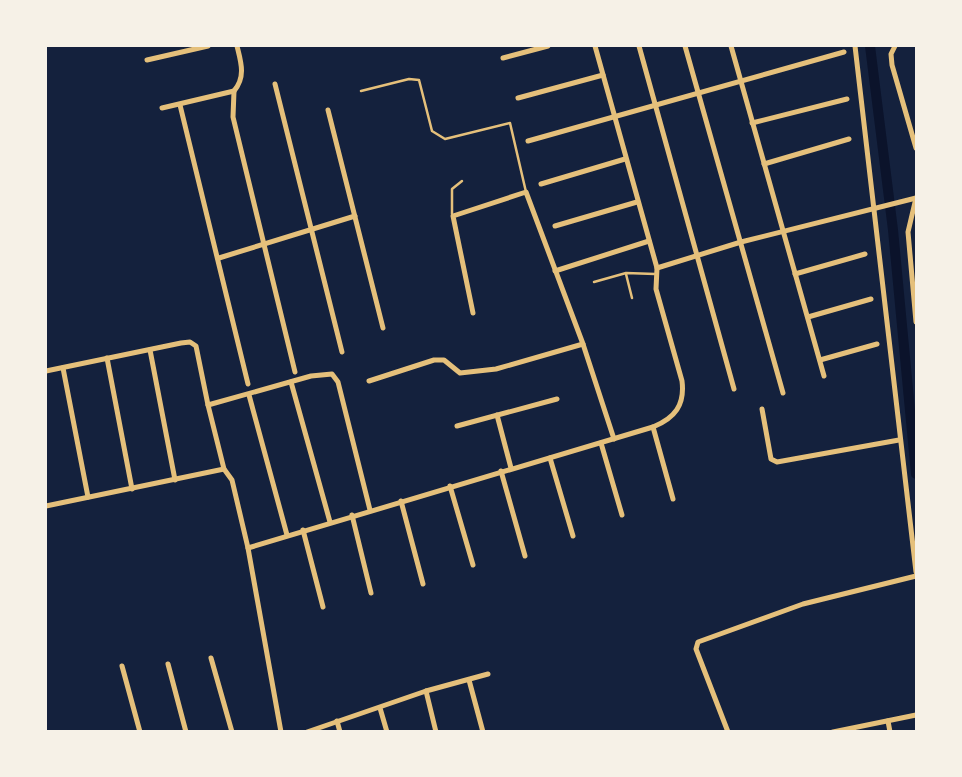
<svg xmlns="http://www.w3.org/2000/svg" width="962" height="777" font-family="'Asap Condensed',sans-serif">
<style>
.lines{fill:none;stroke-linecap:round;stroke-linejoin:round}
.canal{stroke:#0b132b;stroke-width:10}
.service{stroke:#e5c07b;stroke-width:2.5}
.minor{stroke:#e5c07b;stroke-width:5}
</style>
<rect width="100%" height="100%" fill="#14213d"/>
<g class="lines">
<!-- canal -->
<path class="canal" d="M870,46L893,230L916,474"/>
<!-- service -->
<g class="service">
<path d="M361,91L409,79L419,80L432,131L445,139L510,123L526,192"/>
<path d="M452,214V189L462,181"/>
<path d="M626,274L632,298"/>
<path d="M594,282L626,273L655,274"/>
</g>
<!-- minor -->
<g class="minor">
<path d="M237,46C241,62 246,77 234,91L233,117L295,372"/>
<path d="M639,46L734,389"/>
<path d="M685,46L783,393"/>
<path d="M731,46L824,376"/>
<path d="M855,46L916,572"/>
<path d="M895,46L891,54L892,65L916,148"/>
<path d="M503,58L548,46"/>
<path d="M147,60L208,46"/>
<path d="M275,84L342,352"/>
<path d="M518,98L603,75"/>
<path d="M180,105L248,384"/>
<path d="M162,108L234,91"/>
<path d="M328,110L383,328"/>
<path d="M752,123L847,99"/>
<path d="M528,141L844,52"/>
<path d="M764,164L849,139"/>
<path d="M541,184L625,159"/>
<path d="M916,198L908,232L916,322"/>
<path d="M555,226L637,202"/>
<path d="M219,258L355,216"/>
<path d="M657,268L741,242L916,198"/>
<path d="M555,271L649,241"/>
<path d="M795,274L865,254"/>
<path d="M473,313L453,216L526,192L583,344L614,439"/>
<path d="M808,317L871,299"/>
<path d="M150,350L175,480"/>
<path d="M107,358L132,489"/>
<path d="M820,360L877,344"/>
<path d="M63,368L88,497"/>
<path d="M46,371L181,343L190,342L196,346L208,405L224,469L232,480L248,548L281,732"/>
<path d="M369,381L434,360H444L460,373L496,369L583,344"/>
<path d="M291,382L330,522"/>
<path d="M249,395L287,535"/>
<path d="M208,405L311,376L332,374L338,382L370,510"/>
<path d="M762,409L771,459L777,462L899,440"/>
<path d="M497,415L511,468"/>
<path d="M457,426L557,399"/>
<path d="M653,427L673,499"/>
<path d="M601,443L622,515"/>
<path d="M550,458L573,536"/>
<path d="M501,471L525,556"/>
<path d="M450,486L473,565"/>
<path d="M401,501L423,584"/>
<path d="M46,506L224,469"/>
<path d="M352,515L371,593"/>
<path d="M303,530L323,607"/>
<path d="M248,548L653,427C675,418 685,405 682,381L656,289L657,268L595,46"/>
<path d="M211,658L232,732"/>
<path d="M168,664L186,732"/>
<path d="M122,666L140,732"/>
<path d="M469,680L483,732"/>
<path d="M426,691L436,732"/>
<path d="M380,708L387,732"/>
<path d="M337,721L340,732"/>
<path d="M888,721L890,732"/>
<path d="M307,732L426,691L488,674"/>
<path d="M728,732L696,649L698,642L803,604L916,576"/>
<path d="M833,732L916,715"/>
</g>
</g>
<!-- border -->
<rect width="962" height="777" fill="none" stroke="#f6f1e7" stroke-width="94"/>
</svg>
